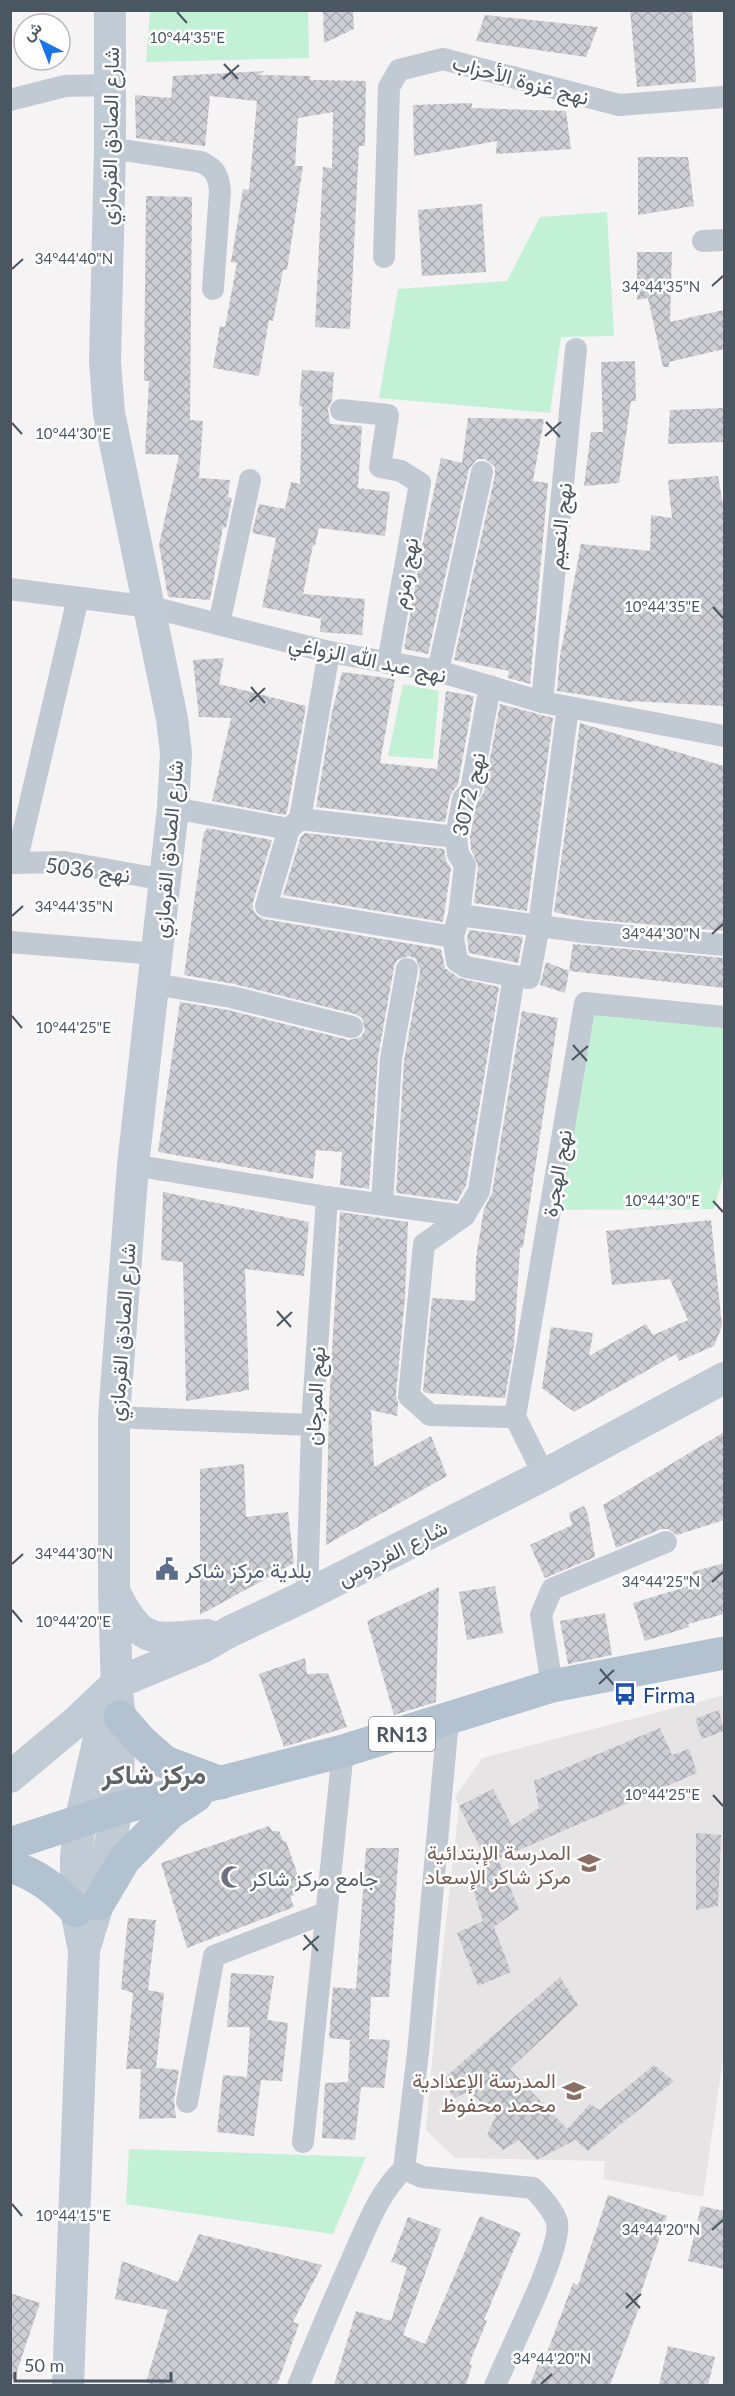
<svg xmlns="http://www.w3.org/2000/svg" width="735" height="2396" font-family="Lato,Vazirmatn,sans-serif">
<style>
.education{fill:#e6e4e5}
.green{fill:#c3f1d5}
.building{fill:url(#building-cross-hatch)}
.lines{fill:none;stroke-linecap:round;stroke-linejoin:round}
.street{stroke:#c1cad2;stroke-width:22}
.secondary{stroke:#c1cbd6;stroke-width:32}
.primary{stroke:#b3c2d1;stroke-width:33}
.ticks{fill:none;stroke:#4a5661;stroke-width:2}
.labels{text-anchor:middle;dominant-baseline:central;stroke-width:5;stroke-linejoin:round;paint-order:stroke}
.shield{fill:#fff;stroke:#808990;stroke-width:1.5}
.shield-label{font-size:20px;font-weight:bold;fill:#4a5661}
.street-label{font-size:21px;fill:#4a5661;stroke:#fff}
.service-label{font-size:21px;fill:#4e5e75;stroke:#fff;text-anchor:start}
.transit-label{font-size:21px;fill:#164399;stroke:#fff;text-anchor:start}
.education-label{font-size:21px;fill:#785e54;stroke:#fff;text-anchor:end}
.worship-label{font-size:21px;fill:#5b616d;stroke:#fff;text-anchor:start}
.district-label{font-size:27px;font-weight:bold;fill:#5f6368;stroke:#fff}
.ticks-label{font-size:15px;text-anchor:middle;fill:#4a5661;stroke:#fff;stroke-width:5;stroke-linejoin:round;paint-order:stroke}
</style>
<defs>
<pattern id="building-cross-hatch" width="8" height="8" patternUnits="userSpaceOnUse" patternTransform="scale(1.5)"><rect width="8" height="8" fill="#cdcfd5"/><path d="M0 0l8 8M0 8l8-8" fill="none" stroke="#a8abb0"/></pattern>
</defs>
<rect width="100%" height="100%" fill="#f5f3f3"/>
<!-- education -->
<path class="education" d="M724,1695V2052L703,2197L603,2179L605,2161L455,2158L426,2130L438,1994L459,1807L455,1797L482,1758Z"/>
<!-- green -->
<g class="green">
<path d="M150,11H308L309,58L146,62Z"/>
<path d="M607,212L614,336L561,337L550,413L379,398L398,289L507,281L540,217Z"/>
<path d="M403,684L439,691L433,759L388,756Z"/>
<path d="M592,1014L724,1027V1173L714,1209L560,1210Z"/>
<path d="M129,2149L366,2157L333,2234L126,2204Z"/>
</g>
<!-- building -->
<g class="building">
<path d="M323,10H353L354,29L324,43Z"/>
<path d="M630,10H692L696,82L637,87Z"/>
<path d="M485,15L598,27L586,57L476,41Z"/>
<path d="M265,71L258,75L311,76L310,80L366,81L365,146H359L350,329L315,327L323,167L332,168L333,112L298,118L295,166H303L287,270H283L273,321L269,320L259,376L213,368L220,326L225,327L237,263L231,262L243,189L249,190L257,101L210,96L205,146L136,138L135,95L171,98L173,76Z"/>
<path d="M472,103V108L566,111L571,149L496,154L497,141L414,156L413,105Z"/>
<path d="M638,157H688L694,206L638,215Z"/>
<path d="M146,196L192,197L190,420L203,421L199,478L230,480L228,497L232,498L226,528L223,527L210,600L168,597L159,545L179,455L145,454L149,381H144Z"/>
<path d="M482,204L486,272L422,276L418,210Z"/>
<path d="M637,252H672L670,322L724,310V349L669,362V367H663L648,298L637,300Z"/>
<path d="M635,361L636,401H631L619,483L584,486L591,432H603L601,362Z"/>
<path d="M302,370L334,372L332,400L328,409L330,424L362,426L358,488L390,492L385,536L319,528L315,546L313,545L303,594L365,599L362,635L320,632L321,619L262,607L276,538L252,533L259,504L285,509L291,482L300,484L302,406H299Z"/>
<path d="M724,408V442L668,444L670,410Z"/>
<path d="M468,418L544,419L533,481L548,483L530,684L508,678L509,671L454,660L495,475V467L485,459H477L469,469L428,654L404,649L422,547L441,458L462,463Z"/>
<path d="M718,476L724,510V706L631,701V702L557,691L560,656L581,544L650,551L651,515L672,518L668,480Z"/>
<path d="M224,658L219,684L306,706L287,812L285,815L212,801L231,718L199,717L193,660Z"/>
<path d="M342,672L395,679L380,763L437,769L446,691L474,696L458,784L450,796L445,822L316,807L332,712Z"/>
<path d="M500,704L553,718L527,911L474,903L478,866L471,849L470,837L476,805L484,792Z"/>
<path d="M580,723L724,766V931L586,919L554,912Z"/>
<path d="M207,828L272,840L253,902V910L258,916L264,919L441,949L445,968L459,978L499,987L466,1186L457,1201L396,1193L404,1061L420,971L416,959L409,956L397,960L394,967L378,1057L369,1189L340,1185L342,1152L316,1150L313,1179L158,1152L180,1002L228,1010L349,1040L361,1037L365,1030L362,1018L355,1014L234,984L184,975L204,831H206Z"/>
<path d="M305,833L444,849L446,861L451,868L443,922L283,895L301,836Z"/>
<path d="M469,930L523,937L518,963L469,953L467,938Z"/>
<path d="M573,944L724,958V988L569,971Z"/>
<path d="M546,962L569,971L565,993L540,985Z"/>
<path d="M522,1011L558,1018L523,1247L520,1248L514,1345L505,1398L426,1393L423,1391L432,1298L475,1301L476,1258L484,1209L492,1193Z"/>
<path d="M163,1192L309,1222L304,1276L245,1269L249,1390L186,1401L183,1262L161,1260Z"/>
<path d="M340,1212L408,1222L405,1297L396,1395L398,1403L397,1416L371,1410L374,1467L431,1436L447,1476L326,1545L329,1405Z"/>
<path d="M711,1220L722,1326L714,1346L679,1361L676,1354L574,1412L542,1388L551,1327L593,1333L589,1356L646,1324L653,1335L688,1320L670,1279L612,1285L606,1231Z"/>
<path d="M724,1432V1520L677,1535L668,1529H661L616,1548L603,1505Z"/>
<path d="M244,1464L246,1517L288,1512L294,1563L200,1615V1469Z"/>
<path d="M584,1506L588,1515L595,1557L545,1578L530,1545L572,1525L569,1513Z"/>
<path d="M724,1563V1614L688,1624L689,1627L645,1641L633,1603L695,1584L692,1572Z"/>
<path d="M495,1586L503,1633L467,1640L459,1592Z"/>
<path d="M439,1587L436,1702L394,1715L367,1621Z"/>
<path d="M605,1613L612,1655L568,1664L560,1621Z"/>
<path d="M305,1658L307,1674L328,1673L347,1727L284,1747L259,1674Z"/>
<path d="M719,1710L724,1731L702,1739L695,1719Z"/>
<path d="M660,1728L672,1755L689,1749L697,1773L498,1859L519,1909L494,1927L511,1972L478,1986L457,1933L483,1921L468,1873L488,1863L459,1806L493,1789L512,1826L539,1808L534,1781Z"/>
<path d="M269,1826L272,1831H279L283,1841H286L303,1890L290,1897L294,1907L187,1948L161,1863Z"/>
<path d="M696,1833L721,1835L718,1906L696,1910Z"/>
<path d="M366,1848H399L389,1997H371L369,2039L390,2040L384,2088L361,2087L355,2140L322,2138L325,2083L348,2082L350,2040L329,2038L333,1987L356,1989Z"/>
<path d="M128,1918L156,1920L148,1990L164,1993L156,2068L179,2070L174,2100L176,2118L139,2119L141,2069H126L133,1993L121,1989Z"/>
<path d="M231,1973L274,1976L267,2020L288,2023L282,2081L261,2080L254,2136L217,2132L223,2075L247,2077L250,2027H227Z"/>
<path d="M560,1977L578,2005L510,2069L567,2129L590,2104L599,2110L654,2065L674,2081L588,2151L575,2140L537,2160L519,2140L503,2150L487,2135L496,2116L469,2091L455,2098L441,2081Z"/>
<path d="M608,2195L667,2216L636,2307L639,2308L610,2385H530L538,2364L542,2366L573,2283L578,2285Z"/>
<path d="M701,2206L724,2211V2269L688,2261Z"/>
<path d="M480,2216L521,2233L484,2320L487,2321L469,2364L472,2365L466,2385H334L356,2311L391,2321L407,2267L391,2262L408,2217L441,2229L403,2335L425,2344Z"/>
<path d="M199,2234L322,2265L293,2322L299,2324L277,2385H155L146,2382L168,2310L115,2299L122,2261L178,2282Z"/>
<path d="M10,2293L40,2303L14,2380H10Z"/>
<path d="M668,2346L715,2357L708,2385H659Z"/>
</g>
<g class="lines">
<!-- street -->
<g class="street">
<path d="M10,100L65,86L111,85"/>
<path d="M110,148L201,162C216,169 218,175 220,191L213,289"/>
<path d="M703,241L724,240"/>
<path d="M384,257L389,87L399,70L443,59L619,105L724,97"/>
<path d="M341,410L388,415L380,467L401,471L420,483L388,663"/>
<path d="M10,589L151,607L329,652L438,671L542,702L724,736"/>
<path d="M219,624L250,480"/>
<path d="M438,671L482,472"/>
<path d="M490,686L471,790L463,799L456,837L458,854L465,865L459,915L453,937L457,961L466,967L514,976L479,1191L464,1216L424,1244L409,1396L430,1415L515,1417"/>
<path d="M542,702L576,349"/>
<path d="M173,808L289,829L300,819L329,652"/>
<path d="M300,819L456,837"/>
<path d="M289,829L266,906L453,937"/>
<path d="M10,863L64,862L165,880"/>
<path d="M16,863L78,598"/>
<path d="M459,915L584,932L724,945"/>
<path d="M10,942L156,954"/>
<path d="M514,976L529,978L539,926L568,707"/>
<path d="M154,984L231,997L352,1027"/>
<path d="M133,1165L327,1197L464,1216"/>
<path d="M382,1203L391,1059L407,969"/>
<path d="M114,1417L312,1425"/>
<path d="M544,1475L515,1417L585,1003L724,1017"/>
<path d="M307,1595L312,1425L327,1197"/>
<path d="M552,1686L541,1615L552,1589L666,1542"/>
<path d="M187,2102L214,1956L325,1913"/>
<path d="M303,2142L343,1751"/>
<path d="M404,2169L422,2177L533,2188C542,2198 553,2209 557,2222C563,2248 507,2355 495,2386"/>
<path d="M298,2386C316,2342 334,2299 353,2257C367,2226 379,2192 404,2169L418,2053L448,1720"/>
</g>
<!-- secondary -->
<g class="secondary">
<path d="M115,1593C141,1646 154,1639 207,1635"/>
<path d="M10,1777L76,1722L117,1683L203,1647L229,1632L307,1595L544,1475L724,1378"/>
<path d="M84,1950L98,1904L117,1809L120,1717L117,1692L114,1591V1417L133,1165L173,808L176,753L172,719L109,413L105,362L110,148V10"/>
<path d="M68,2386L84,1950L76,1911V1856L80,1822L102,1725L110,1706"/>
</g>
<!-- primary -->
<g class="primary">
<path d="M120,1717L142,1742L165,1762L221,1783"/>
<path d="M10,1844L117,1809L343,1751L552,1686L724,1653"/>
<path d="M10,1866C38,1875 57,1890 76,1911"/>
<path d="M98,1904L124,1860L170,1813L196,1796"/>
</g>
</g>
<!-- ticks -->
<path class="ticks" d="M177,12L187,23M224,64L238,79M223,79L239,65M12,269L23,259M712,286L723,276M546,422L560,437M12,423L22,434M545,436L561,422M713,607L723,618M251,687L265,703M250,702L265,688M12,916L23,906M712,934L723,924M12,1016L22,1028M573,1045L587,1061M572,1060L588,1046M713,1201L723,1212M277,1311L291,1327M277,1326L292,1312M12,1564L23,1554M712,1582L723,1572M12,1610L22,1622M600,1669L614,1685M599,1684L614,1670M713,1795L723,1806M304,1935L318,1951M303,1950L319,1936M12,2204L22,2216M712,2230L723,2220M626,2293L640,2308M626,2308L641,2294M541,2384L552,2374"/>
<!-- icons -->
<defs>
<g id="civic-bare" transform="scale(1.8)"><path d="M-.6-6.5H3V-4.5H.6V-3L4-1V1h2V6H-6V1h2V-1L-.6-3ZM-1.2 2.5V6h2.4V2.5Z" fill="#5c6f8a" stroke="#fff" stroke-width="2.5" paint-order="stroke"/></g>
<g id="bus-bare" transform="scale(1.8)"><path d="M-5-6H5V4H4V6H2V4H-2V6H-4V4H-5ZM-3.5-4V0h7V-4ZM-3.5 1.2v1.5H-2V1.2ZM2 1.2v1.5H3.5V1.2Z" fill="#1a4fb4" stroke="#fff" stroke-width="2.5" paint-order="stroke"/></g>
<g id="school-bare" transform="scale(1.8)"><path d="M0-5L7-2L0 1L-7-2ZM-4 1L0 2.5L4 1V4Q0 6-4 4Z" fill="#8d6e63" stroke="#fff" stroke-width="2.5" paint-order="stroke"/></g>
<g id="mosque-bare" transform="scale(1.8)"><path d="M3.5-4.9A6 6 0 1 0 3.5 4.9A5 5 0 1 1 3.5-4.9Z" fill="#6b7280" stroke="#fff" stroke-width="2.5" paint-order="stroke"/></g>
</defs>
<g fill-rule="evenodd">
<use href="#civic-bare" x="167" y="1569"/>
<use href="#bus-bare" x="625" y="1694"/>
<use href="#school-bare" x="589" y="1863"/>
<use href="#mosque-bare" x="232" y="1877"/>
<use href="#school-bare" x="574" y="2091"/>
</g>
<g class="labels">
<!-- shield labels -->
<rect class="shield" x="369" y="1717" width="66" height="34" rx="4.5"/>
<g class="shield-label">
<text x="402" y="1734">RN13</text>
</g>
<!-- street labels -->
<g class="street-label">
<text transform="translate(521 79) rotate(15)">نهج غزوة الأحزاب</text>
<text transform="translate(109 136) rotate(-89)">شارع الصادق القرمازي</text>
<text transform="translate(559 526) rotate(-84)">نهج النعيم</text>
<text transform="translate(404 573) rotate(-80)">نهج زمزم</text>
<text transform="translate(368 658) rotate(12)">نهج عبد الله الزواغي</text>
<text transform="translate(468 794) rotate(-77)">نهج 3072</text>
<text transform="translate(167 849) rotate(-85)">شارع الصادق القرمازي</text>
<text transform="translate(88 869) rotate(7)">نهج 5036</text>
<text transform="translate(556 1173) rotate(-80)">نهج الهجرة</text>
<text transform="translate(121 1332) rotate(-86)">شارع الصادق القرمازي</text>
<text transform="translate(314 1396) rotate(-87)">نهج المرجان</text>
<text transform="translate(392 1552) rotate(-27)">شارع الفردوس</text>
</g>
<!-- service labels -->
<g class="service-label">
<text x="185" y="1569">بلدية مركز شاكر</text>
</g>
<!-- transit labels -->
<g class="transit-label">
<text x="643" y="1694">Firma</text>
</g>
<!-- education labels -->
<g class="education-label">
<text x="571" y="1851">المدرسة الإبتدائية<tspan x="571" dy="24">مركز شاكر الإسعاد</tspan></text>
<text x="556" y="2079">المدرسة الإعدادية<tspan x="556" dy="24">محمد محفوظ</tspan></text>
</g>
<!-- worship labels -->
<g class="worship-label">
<text x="250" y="1877">جامع مركز شاكر</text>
</g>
<!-- district labels -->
<g class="district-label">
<text x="154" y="1773">مركز شاكر</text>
</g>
</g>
<g class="ticks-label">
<text x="187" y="43">10°44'35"E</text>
<text x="74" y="264">34°44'40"N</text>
<text x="661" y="292">34°44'35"N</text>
<text x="73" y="439">10°44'30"E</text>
<text x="662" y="612">10°44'35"E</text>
<text x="74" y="912">34°44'35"N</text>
<text x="661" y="939">34°44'30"N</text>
<text x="73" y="1033">10°44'25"E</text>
<text x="662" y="1206">10°44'30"E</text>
<text x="74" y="1559">34°44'30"N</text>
<text x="661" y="1587">34°44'25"N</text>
<text x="73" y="1627">10°44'20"E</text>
<text x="662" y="1800">10°44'25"E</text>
<text x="73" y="2221">10°44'15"E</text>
<text x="661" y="2235">34°44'20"N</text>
<text x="552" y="2364">34°44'20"N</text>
</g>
<!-- border -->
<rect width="735" height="2396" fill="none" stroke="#4a5661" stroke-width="24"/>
<!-- north arrow -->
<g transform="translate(42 42) rotate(318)"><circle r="28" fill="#ffffff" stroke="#b7bbc0" stroke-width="1.5"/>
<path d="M0-4.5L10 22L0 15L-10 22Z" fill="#1a73e8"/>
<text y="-9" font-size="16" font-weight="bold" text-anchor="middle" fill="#4a5661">ش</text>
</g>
<!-- scale -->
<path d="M15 2372v9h156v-9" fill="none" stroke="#4a5661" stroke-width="3"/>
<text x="24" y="2372" font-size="18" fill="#4a5661" stroke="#ffffff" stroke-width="4.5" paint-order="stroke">50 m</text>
</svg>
